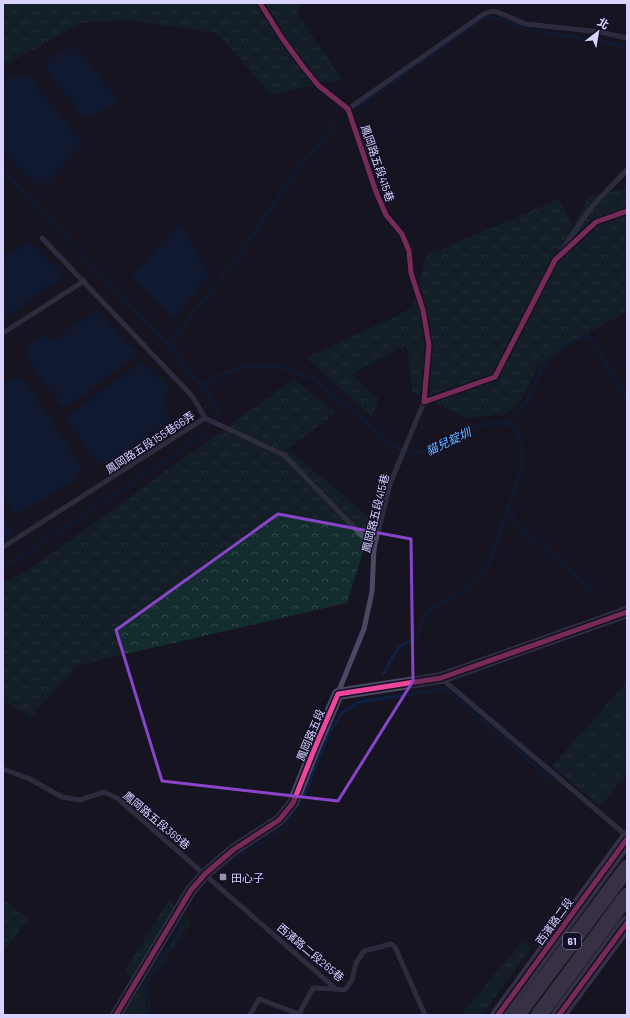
<svg xmlns="http://www.w3.org/2000/svg" width="630" height="1018" font-family="Barlow,'Noto Sans TC',sans-serif">
<style>
.grass{fill:url(#grass-tufts)}
.forest{fill:url(#forest-crowns)}
.water{fill:#0d2144}
.lines{fill:none;stroke-linecap:round;stroke-linejoin:round}
.stream{stroke:#0d2144;stroke-width:3}
.service{stroke:#4a4962;stroke-width:5}
.tertiary{stroke:#4a4962;stroke-width:12}
.primary{stroke:#5e5373;stroke-width:15}
.trunk{stroke:#62526e;stroke-width:16}
.cycleway-casing{stroke:#130f26;stroke-width:8}
.cycleway{stroke:#ed469a;stroke-width:5}
.marked{fill:none;stroke:#8945c9;stroke-width:3;stroke-linejoin:round}
.poi-dot{fill:#9591b1;stroke:#130f26;stroke-width:1.5}
.labels{text-anchor:middle;dominant-baseline:central;stroke-width:3;stroke-linejoin:round;paint-order:stroke}
.shield{fill:#130f26;stroke:#9e99be;stroke-width:1}
.shield-label{font-size:10px;font-weight:bold;fill:#d9d4ff}
.street-label{font-size:11px;fill:#d9d4ff;stroke:#130f26}
.poi-label{font-size:11px;fill:#d9d4ff;stroke:#130f26;text-anchor:start}
.water-label{font-size:12px;font-style:italic;fill:#62b6ff;stroke:#130f26}
</style>
<defs>
<pattern id="grass-tufts" width="24" height="20" patternUnits="userSpaceOnUse"><rect width="24" height="20" fill="#132c2d"/><path d="M3 7l-1-3M5 7V3M7 7l1-3M15 17l-1-3M17 17v-4M19 17l1-3" fill="none" stroke="#354a4c"/></pattern>
<pattern id="forest-crowns" width="20" height="18" patternUnits="userSpaceOnUse"><rect width="20" height="18" fill="#132c2d"/><path d="M2 6a3 3 0 1 1 6 0M12 15a3 3 0 1 1 6 0" fill="none" stroke="#354a4c"/></pattern>
</defs>
<rect width="100%" height="100%" fill="#161421"/>
<!-- grass -->
<g class="grass">
<path d="M627,682V775L600,806L552,766Z"/>
<path d="M169,900L177,908L133,980L125,970Z"/>
<path d="M186,917L191,922L143,993L147,1015H123Z"/>
<path d="M522,941L531,948L482,1015H461Z"/>
</g>
<!-- forest -->
<g class="forest">
<path d="M3,3H301L298,15L342,79L271,95L217,33L129,20L82,23L3,66Z"/>
<path d="M627,188V312L566,345L537,367L522,399L506,414L467,418L412,392L407,345L351,374L379,399L372,417L306,358L411,309L427,255L559,199L573,226L588,196Z"/>
<path d="M294,379L336,413L288,449L373,520L347,603L78,665L31,717L3,701V583L30,569Z"/>
<path d="M3,898L29,920L3,951Z"/>
</g>
<!-- water -->
<g class="water">
<path d="M71,47L78,49L115,97V101L97,116L88,118L82,114L49,75L46,67L49,59Z"/>
<path d="M22,74L30,78L81,141L80,146C74,153 52,181 46,183C33,190 11,158 3,149V82L15,76Z"/>
<path d="M180,224L209,274L175,318L132,276Z"/>
<path d="M24,244H33L62,272V279L56,281L3,320V259Z"/>
<path d="M97,310L138,354L69,406L61,405L31,363L27,349L44,334L51,341Z"/>
<path d="M143,362L170,387L163,401L171,419L112,461L105,463L96,462L66,418L97,394Z"/>
<path d="M12,378H20L26,383L80,464V471L75,479L24,511L18,513L13,510L3,495V385Z"/>
<path d="M3,518L11,530L10,538L3,542Z"/>
</g>
<g class="lines">
<!-- stream -->
<g class="stream">
<path d="M357,108L484,18L494,17L533,31L596,40L627,47"/>
<path d="M3,171L169,346L220,410L202,436L28,552L3,566"/>
<path d="M169,346L195,310L220,280L246,245L295,173L336,123L343,118"/>
<path d="M200,385L218,376L247,366H276L313,378L397,448L421,453C444,443 473,422 498,423C504,423 511,425 516,427L521,445L522,469L508,509L518,525L598,595"/>
<path d="M508,425L527,400L544,364L562,347L589,335L627,398"/>
<path d="M383,674L398,648L416,637L425,613L466,589L489,563L508,509"/>
<path d="M226,864L286,827L302,801L329,733L342,713L359,702L445,689L552,780"/>
<path d="M149,1015L148,999L144,991L184,919"/>
</g>
<!-- service -->
<g class="service">
<path d="M260,3L282,38L304,68L319,86L348,109L376,192L386,215L402,234L409,251L411,273L423,310L429,345L424,402L390,484L374,548L372,592L364,629L338,693"/>
<path d="M348,109L484,14C487,13 490,12 493,11C498,11 519,22 526,24L600,32L627,38"/>
<path d="M42,238L193,397L205,418"/>
<path d="M560,253L587,213L597,201L627,170"/>
<path d="M3,333L84,281"/>
<path d="M424,402L495,377L555,260L596,222L627,211"/>
<path d="M205,418L284,455L374,548"/>
<path d="M3,547L205,418"/>
<path d="M441,678L627,836"/>
<path d="M3,769L30,779L62,797L80,800L104,792L117,798L336,989L345,990L352,980L356,963L364,951L391,944L395,947L425,1015"/>
<path d="M250,1015L259,999L299,1014L313,988L336,989"/>
</g>
<!-- tertiary -->
<path class="tertiary" d="M116,1015L191,890L205,874L233,850L279,820L293,803L314,750L338,694L441,678L627,612"/>
<!-- primary -->
<g class="primary">
<path d="M498,1015L627,839"/>
<path d="M559,1015L627,923"/>
</g>
<!-- trunk -->
<g class="trunk">
<path d="M517,1015L627,868"/>
<path d="M539,1015L627,896"/>
</g>
<!-- cycleway casing -->
<g class="cycleway-casing">
<g id="cycleway">
<path d="M260,3L282,38L304,68L319,86L348,109L376,192L386,215L402,234L409,251L411,273L423,310L429,345L424,402L495,377L555,260L596,222L627,211"/>
<path d="M116,1015L191,890L205,874L233,850L279,820L293,803L314,750L338,694L441,678L627,612"/>
<path d="M498,1015L627,839"/>
<path d="M559,1015L627,923"/>
</g>
</g>
<!-- cycleway -->
<use href="#cycleway" class="cycleway"/>
</g>
<!-- marked area -->
<path d="M0 0H630V1018H0ZM278,514L411,539L413,681L338,801L162,781L116,630Z" fill="#161421" fill-opacity=".55" fill-rule="evenodd"/>
<path class="marked" d="M278,514L411,539L413,681L338,801L162,781L116,630Z"/>
<!-- markers -->
<rect class="poi-dot" x="219" y="873" width="8" height="8" rx="2"/>
<g class="labels">
<!-- shield labels -->
<rect class="shield" x="563" y="933" width="18" height="16" rx="3"/>
<g class="shield-label">
<text x="572" y="941">61</text>
</g>
<!-- street labels -->
<g class="street-label">
<text transform="translate(378 163) rotate(71)">鳳岡路五段415巷</text>
<text transform="translate(150 442) rotate(-33)">鳳岡路五段155巷66弄</text>
<text transform="translate(375 513) rotate(-76)">鳳岡路五段415巷</text>
<text transform="translate(310 735) rotate(-67)">鳳岡路五段</text>
<text transform="translate(157 820) rotate(40)">鳳岡路五段369巷</text>
<text transform="translate(554 921) rotate(-54)">西濱路二段</text>
<text transform="translate(311 952) rotate(40)">西濱路二段265巷</text>
</g>
<!-- poi labels -->
<g class="poi-label">
<text x="231" y="877">田心子</text>
</g>
<!-- water labels -->
<g class="water-label">
<text transform="translate(448 441) rotate(-25)">貓兒錠圳</text>
</g>
</g>
<!-- border -->
<rect width="630" height="1018" fill="none" stroke="#d9d4ff" stroke-width="8"/>
<!-- north arrow -->
<g transform="translate(598 32) rotate(31)" stroke="#130f26" stroke-width="3" paint-order="stroke">
<path d="M0-3L7 15L0 10L-7 15Z" fill="#d9d4ff"/>
<text y="-6" font-size="11" font-weight="bold" text-anchor="middle" fill="#d9d4ff">北</text>
</g>
</svg>
